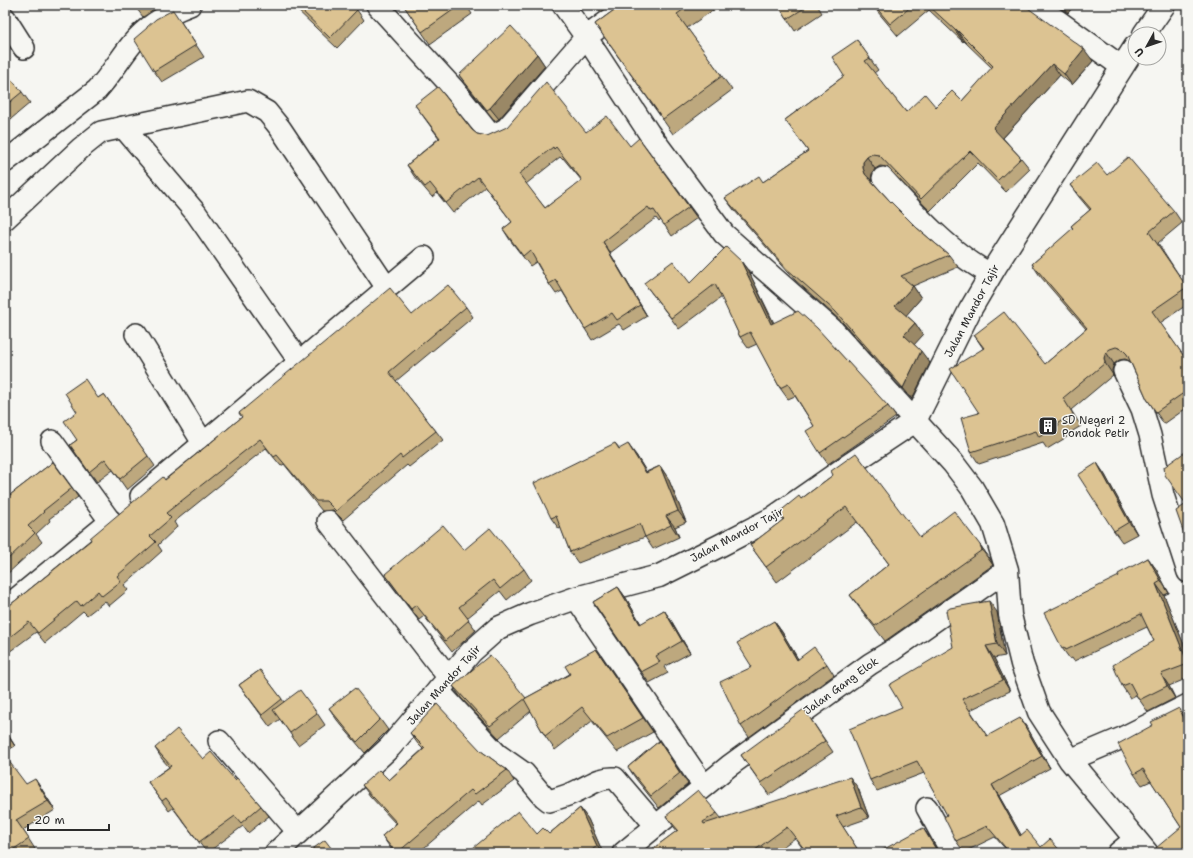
<svg xmlns="http://www.w3.org/2000/svg" width="1193" height="858" font-family="'Shantell Sans',sans-serif">
<style>
.lines{fill:none;stroke-linecap:round;stroke-linejoin:round}
.street-casing{stroke:#2b2b2b;stroke-width:24}
.secondary-casing{stroke:#2b2b2b;stroke-width:25}
.street{stroke:#f6f6f2;stroke-width:21}
.secondary{stroke:#f6f6f2;stroke-width:22}
.wall{fill:#bda87e;stroke:#2b2b2b;fill-rule:evenodd}
.shaded-wall{fill:#9a8866;stroke:#2b2b2b}
.building{fill:#dcc392;stroke:#2b2b2b;fill-rule:evenodd}
.labels{text-anchor:middle;dominant-baseline:central;stroke-width:3;stroke-linejoin:round;paint-order:stroke}
.street-label{font-size:11px;fill:#2b2b2b;stroke:#f6f6f2}
.poi-label{font-size:11px;fill:#2b2b2b;stroke:#f6f6f2;text-anchor:start}
</style>
<rect width="100%" height="100%" fill="#f6f6f2"/>
<filter id="ink" filterUnits="userSpaceOnUse"><feTurbulence type="fractalNoise" baseFrequency=".025" numOctaves="2"/><feDisplacementMap in="SourceGraphic" scale="8" xChannelSelector="R" yChannelSelector="G"/><feConvolveMatrix kernelMatrix="1 2 1 2 8 2 1 2 1" color-interpolation-filters="sRGB"/></filter>
<g filter="url(#ink)">
<g class="lines">
<!-- street casing -->
<g class="street-casing">
<g id="street">
<path d="M377,5L453,88L489,133L494,135L506,129L586,37L649,133L724,234L834,331L915,421"/>
<path d="M563,5L586,37L630,5"/>
<path d="M1036,5L1122,67"/>
<path d="M5,18L24,48"/>
<path d="M123,127L196,213L299,361"/>
<path d="M5,162L97,90C110,76 119,60 131,45C146,26 168,13 190,5"/>
<path d="M883,178C912,211 952,255 991,274"/>
<path d="M5,219L81,148L101,132L248,101L267,112L280,128L387,288"/>
<path d="M136,334L203,443"/>
<path d="M1124,371L1142,409L1150,435L1163,495L1188,572"/>
<path d="M52,441L110,521"/>
<path d="M141,496L424,257"/>
<path d="M328,521L449,678"/>
<path d="M576,598L704,786"/>
<path d="M5,608L111,521"/>
<path d="M438,690L497,754L524,773L544,797L549,801C559,798 570,795 579,790C592,784 600,777 615,778L656,826"/>
<path d="M219,741L298,832"/>
<path d="M1070,760L1122,738L1188,705"/>
<path d="M927,808L952,853"/>
<path d="M623,853L729,766L870,664L893,650L1007,570"/>
<path d="M1118,853L1135,839"/>
</g>
</g>
<!-- secondary casing -->
<g class="secondary-casing">
<g id="secondary">
<path d="M1144,34L1164,5"/>
<path d="M915,421L953,463L972,488L993,524L1007,570L1010,615L1022,664L1039,712L1070,760L1147,853"/>
<path d="M276,853L390,747L471,652L498,628L530,614L576,598L659,576L721,545L773,518L846,467L915,421L970,310L997,264L1135,47"/>
</g>
</g>
<!-- street -->
<use href="#street" class="street"/>
<!-- secondary -->
<use href="#secondary" class="secondary"/>
</g>
<!-- wall -->
<g class="wall">
<path d="M134,5H162L143,17Z"/>
<path d="M292,5H352L357,10L364,20L337,48Z"/>
<path d="M406,5H466L472,14L430,44L404,6Z"/>
<path d="M596,5H610L601,12Z"/>
<path d="M621,5H715L716,8L687,28L732,90L673,134L595,24Z"/>
<path d="M778,5H817L822,13L795,31Z"/>
<path d="M872,5H1024L1093,61L1072,85L1060,75L1003,138L1021,158L1030,169L1006,192L978,163L930,211L887,167L880,166L875,169L872,174L871,180L889,200L917,228L949,255L958,267L913,286L921,298L906,315L915,323L923,335L914,344L930,363L912,399L843,323L795,280L734,210L725,198L763,182L808,151L785,120L844,76L857,40L878,70L874,73L906,112L962,101L992,68L964,41L963,42L929,10L898,36Z"/>
<path d="M1055,5H1074L1068,13Z"/>
<path d="M181,22L204,57L162,82L154,71Z"/>
<path d="M537,54L545,66L499,119L495,121L467,86L459,75Z"/>
<path d="M5,72L22,92L30,103L5,124Z"/>
<path d="M415,105L472,130L477,134L487,136L586,132L630,146L689,207L697,218L672,236L661,220L659,222L656,218L610,253L647,316L624,330L619,324L592,340L585,329L562,291L556,294L549,284L536,262L530,266L510,240L503,229L512,222L485,187L453,213L437,193L432,197L414,176L407,165L439,138ZM560,157L562,159L563,158L582,181L545,208L526,184Z"/>
<path d="M1107,175L1174,211L1182,223L1158,243L1188,289V304L1160,323L1188,362V407L1164,424L1147,399L1130,361L1125,359L1119,360L1114,364L1112,370L1113,375L1071,410L1081,426L1066,435L1067,437L1047,449L1043,443L979,464L971,452L979,413L983,348L974,335L1045,364L1086,329L1040,276L1032,264L1073,229L1071,226L1090,210L1079,197L1070,185Z"/>
<path d="M741,261L749,272L774,323L888,406L896,417L828,464L820,453L814,426L795,396L788,399L780,388L757,344L748,348L740,337L722,297L679,329L644,283H690Z"/>
<path d="M466,307L473,317L396,381L436,431L443,440L409,467L407,465L343,520L333,510L322,511L284,464L281,466L266,448L174,522L177,527L158,545L162,551L124,585L128,590L109,606L105,601L87,615L83,611L45,643L36,632L5,655V609L242,417L239,413L412,315Z"/>
<path d="M104,394L155,466L127,490L113,470L97,482L70,445L77,440L98,398Z"/>
<path d="M615,443L620,449L636,455L646,472L660,466L668,478L686,522L675,527L679,537L653,549L645,537L578,563L570,552L561,528L559,529L551,518Z"/>
<path d="M53,462L78,497L49,519L50,521L36,534L42,542L5,576V497L6,498Z"/>
<path d="M1097,463L1105,475L1137,534L1122,542L1114,531Z"/>
<path d="M833,475L920,537L980,545L991,560L993,565L885,641L861,610L850,595L889,564L857,522L777,582L750,545L783,520L778,513L801,499Z"/>
<path d="M464,550L524,569L531,580L507,600L500,591L467,618L476,630L452,652L424,616L419,620L385,574Z"/>
<path d="M1148,558L1156,569L1169,593L1164,595L1188,655V678L1169,686L1175,698L1148,712L1136,695L1130,698L1122,686L1154,641L1147,627L1074,661L1072,658L1070,659L1062,648L1119,576Z"/>
<path d="M618,587L626,598L641,624L664,610L672,622L690,653L664,667L668,673L649,683L593,602Z"/>
<path d="M997,612L1005,656L994,658L1010,691L970,710L987,736L1028,729L1050,768L999,796L1021,835L1041,847L1062,853H1009L995,837L964,852L956,841L947,815L924,773L877,791L870,780L902,707L953,647Z"/>
<path d="M774,621L782,632L798,659L827,664L834,675L749,737L741,726L752,667Z"/>
<path d="M596,649L653,732L617,752L592,721L555,750L545,736L531,711L499,738L461,698L453,686L526,698L570,674Z"/>
<path d="M260,670L284,702L317,713L325,725L298,745L280,719L270,727L239,685Z"/>
<path d="M329,708L380,719L388,730L365,753L337,720Z"/>
<path d="M1187,719L1181,827L1151,781L1142,785L1134,774Z"/>
<path d="M812,721L833,752L769,795L741,755Z"/>
<path d="M5,730L15,746L5,752Z"/>
<path d="M410,733L481,751L507,770L514,781L482,805L479,801L418,853H394L382,836L396,824L370,796L362,785L389,780L423,749L418,744Z"/>
<path d="M659,741L688,784L659,808L636,779L628,767Z"/>
<path d="M155,748L203,759L261,806L269,816L248,833L243,826L207,853L173,808L169,811L148,782L169,767L162,759Z"/>
<path d="M26,784L41,788L55,810L23,830L35,849L29,853H12L5,843Z"/>
<path d="M858,788L869,818L843,827L860,853H801L804,850L795,838L774,853H647L677,831L666,816L717,813L721,818Z"/>
<path d="M580,808L588,819L603,853H467L537,834H549Z"/>
</g>
<!-- shaded-wall -->
<g class="shaded-wall">
<path d="M1062,5H1074L1068,13Z"/>
<path d="M956,29L964,41L963,42L955,30Z"/>
<path d="M1084,49L1093,61L1072,85L1064,74Z"/>
<path d="M537,54L545,66L499,119L490,108Z"/>
<path d="M1052,64L1060,75L1001,140L993,128Z"/>
<path d="M867,157L875,169L872,174L871,180L865,174L863,168V162Z"/>
<path d="M603,242L610,253L647,316L640,305Z"/>
<path d="M741,261L749,272L779,336L771,324Z"/>
<path d="M913,286L921,298L904,318L895,306Z"/>
<path d="M915,323L923,335L913,346L904,335Z"/>
<path d="M921,351L930,363L912,399L903,388Z"/>
<path d="M1106,352L1114,364L1112,370L1113,375L1105,363L1104,358Z"/>
<path d="M628,444L636,455L654,484L646,473Z"/>
<path d="M1097,463L1105,475L1137,534L1129,522Z"/>
<path d="M660,466L668,478L686,522L678,511Z"/>
<path d="M666,516L675,527L679,537L671,525Z"/>
<path d="M980,545L991,560L993,565L982,550Z"/>
<path d="M1148,558L1156,569L1169,593L1161,581Z"/>
<path d="M1156,584L1164,595L1188,655V664Z"/>
<path d="M618,587L626,598L648,636L640,624Z"/>
<path d="M989,601L997,612L1005,656L997,644Z"/>
<path d="M664,610L672,622L690,653L682,641Z"/>
<path d="M774,621L782,632L805,671L797,660Z"/>
<path d="M986,646L994,658L1010,691L1003,680Z"/>
<path d="M1161,674L1169,686L1175,698L1167,686Z"/>
<path d="M1179,708L1187,719L1188,722V726Z"/>
<path d="M1020,718L1028,729L1050,768L1042,756Z"/>
<path d="M5,730L15,746L5,732Z"/>
<path d="M850,777L858,788L869,818L861,807Z"/>
<path d="M35,779L41,788L55,810L48,801Z"/>
<path d="M992,785L999,796L1028,847L1020,836Z"/>
<path d="M580,808L588,819L603,853H602L597,846Z"/>
<path d="M923,828L931,839L939,853H938L937,851Z"/>
</g>
<!-- building -->
<g class="building">
<path d="M296,5H352L357,10L330,38Z"/>
<path d="M406,5H460L422,32L404,6Z"/>
<path d="M621,5H690L677,14L722,76L663,119L595,24Z"/>
<path d="M778,5H809L787,19Z"/>
<path d="M874,5H913L890,24Z"/>
<path d="M928,5H1024L1084,49L1064,74L1052,64L993,128L1021,158L998,180L970,151L921,199L879,155L872,154L867,157L863,162V168L865,174L889,200L917,228L949,255L901,276L913,286L895,306L915,323L904,335L921,351L903,388L835,311L786,268L725,198L759,176L763,182L808,151L785,120L844,76L832,57L857,40L870,58L865,61L906,112L925,94L936,107L952,91L962,101L993,66L956,29L955,30Z"/>
<path d="M173,10L196,45L154,71L134,39L147,28V27L156,19Z"/>
<path d="M511,26L537,54L490,108L487,110L459,75Z"/>
<path d="M5,72L22,92L5,106Z"/>
<path d="M546,82L586,132L607,116L630,146L639,138L689,207L664,225L654,210L651,211L648,207L603,242L640,305L617,320L612,313L585,329L556,280L549,284L530,250L523,256L503,229L512,222L478,177L446,203L430,183L425,187L407,165L440,138L415,105L438,87L472,130L477,134L487,136L507,127ZM553,147L554,149L556,147L582,180L545,208L519,174Z"/>
<path d="M1128,157L1174,211L1149,232L1187,287L1152,311L1188,362V390L1156,412L1147,399L1127,354L1122,349L1116,347L1110,349L1106,352L1104,358L1105,363L1063,398L1073,414L1058,423L1059,426L1039,437L1036,431L971,452L961,418L979,413L950,369L984,348L974,335L1004,312L1045,364L1087,328L1032,264L1073,228L1071,226L1091,209L1070,185L1097,163L1107,175Z"/>
<path d="M726,247L741,261L771,324L798,311L817,328L888,406L820,453L806,431L814,426L788,384L780,388L750,332L740,337L715,284L671,318L644,283L673,261L690,283Z"/>
<path d="M448,285L466,307L389,372L436,431L402,458L400,455L336,511L326,501H316L277,455L274,457L260,439L166,513L171,518L150,536L156,542L117,576L121,581L102,596L98,591L81,606L77,601L38,633L29,622L5,641V609L91,540L90,538L163,477L165,480L242,417L239,413L390,288L412,315Z"/>
<path d="M85,379L98,398L104,394L148,456L120,479L105,459L89,472L70,445L77,440L64,421L77,412L65,393Z"/>
<path d="M615,443L619,449L628,444L646,473L660,466L678,511L666,516L671,525L645,537L640,524L570,552L556,516L551,518L534,483Z"/>
<path d="M1188,450V544L1187,542L1176,511L1186,504L1165,475L1164,467Z"/>
<path d="M856,453L920,537L954,511L980,545L982,550L875,626L850,595L889,564L846,507L766,567L750,545L784,519L778,513L799,496L801,499L833,475L831,471Z"/>
<path d="M53,462L72,488L43,511L44,512L28,526L35,533L5,562V497L6,498Z"/>
<path d="M1097,463L1129,522L1114,531L1078,475Z"/>
<path d="M443,525L464,550L490,528L524,569L500,589L493,580L459,607L469,620L445,641L416,605L411,609L385,574Z"/>
<path d="M1148,558L1161,581L1156,584L1188,664L1161,674L1167,686L1139,700L1130,683L1122,686L1113,665L1154,641L1141,614L1066,650L1064,647L1062,648L1044,613L1119,576L1118,574Z"/>
<path d="M618,587L640,624L664,610L682,641L656,656L660,662L641,672L593,602Z"/>
<path d="M989,601L997,644L986,646L1003,680L962,699L987,736L1020,718L1042,756L992,785L1020,836L1027,830L1041,847L1050,839L1062,853H1010L987,826L956,841L944,817L947,815L917,761L870,780L849,729L902,707L889,685L953,647L946,611L950,608Z"/>
<path d="M774,621L797,660L814,647L827,664L741,726L720,682L752,667L737,643Z"/>
<path d="M596,649L643,718L607,738L582,707L545,736L524,699L570,674L565,666Z"/>
<path d="M490,655L526,698L490,726L453,686Z"/>
<path d="M260,670L282,699L262,715L239,685Z"/>
<path d="M355,688L380,719L357,742L329,708Z"/>
<path d="M300,690L317,713L290,733L273,710Z"/>
<path d="M437,704L481,751L507,770L475,794L471,790L397,853H396L382,836L397,823L362,785L379,770L389,780L425,748L410,733Z"/>
<path d="M1179,708L1188,726V853H1150L1181,827L1143,769L1134,774L1118,744L1153,725L1151,722Z"/>
<path d="M804,709L825,741L761,783L741,755Z"/>
<path d="M177,729L203,759L211,752L235,780L237,778L261,806L241,823L235,816L199,842L166,798L162,801L148,782L171,766L155,748Z"/>
<path d="M5,732L8,737L5,739Z"/>
<path d="M659,741L680,773L651,796L628,767Z"/>
<path d="M5,756L26,784L35,779L48,801L16,820L29,839L11,851L5,843Z"/>
<path d="M850,777L861,807L836,816L860,853H801L805,850L787,827L751,853H647L678,830L666,816L698,790L717,813L703,822L704,824Z"/>
<path d="M580,808L597,846L588,853H467L518,811L537,834L543,828L549,834Z"/>
<path d="M923,828L937,851L934,853H877Z"/>
<path d="M325,840L335,853H307Z"/>
<path d="M147,848L151,853H141Z"/>
<path d="M1131,851L1137,853H1129Z"/>
</g>
</g>
<!-- icons -->
<defs>
<g id="building-square" transform="scale(1)"><rect x="-9" y="-9" width="18" height="18" rx="4" fill="#2b2b2b" stroke="#f6f6f2"/><path d="M-4-6H4V6H1V3H-1V6H-4ZM-2.5-4.3h1.7v1.8h-1.7ZM.8-4.3h1.7v1.8H.8ZM-2.5-1h1.7V.8h-1.7ZM.8-1h1.7V.8H.8Z" fill="#fff"/></g>
</defs>
<g fill-rule="evenodd">
<use href="#building-square" x="1048" y="426"/>
</g>
<g class="labels">
<!-- street labels -->
<g class="street-label">
<text transform="translate(972 311) rotate(-62)">Jalan Mandor Tajir</text>
<text transform="translate(737 535) rotate(-28)">Jalan Mandor Tajir</text>
<text transform="translate(444 685) rotate(-48)">Jalan Mandor Tajir</text>
<text transform="translate(841 686) rotate(-36)">Jalan Gang Elok</text>
</g>
<!-- poi labels -->
<g class="poi-label">
<text x="1062" y="420">SD Negeri 2<tspan x="1062" dy="13">Pondok Petir</tspan></text>
</g>
</g>
<!-- margin -->
<rect width="1193" height="858" fill="none" stroke="#f6f6f2" stroke-width="20"/>
<rect x="10" y="10" width="1173" height="838" fill="none" stroke="#2b2b2b" stroke-width="1.5" filter="url(#ink)"/>
<!-- north arrow -->
<g transform="translate(1147 46) rotate(230)"><circle r="19" fill="#f6f6f2" stroke="#a5a5a2"/>
<path d="M0-3L7 15L0 10L-7 15Z" fill="#2b2b2b"/>
<text y="-6" font-size="11" font-weight="bold" text-anchor="middle" fill="#2b2b2b">U</text>
</g>
<!-- scale -->
<path d="M28 824v6h81v-6" fill="none" stroke="#2b2b2b" stroke-width="2"/>
<text x="34" y="824" font-size="12" fill="#2b2b2b" stroke="#f6f6f2" stroke-width="3" paint-order="stroke">20 m</text>
</svg>
